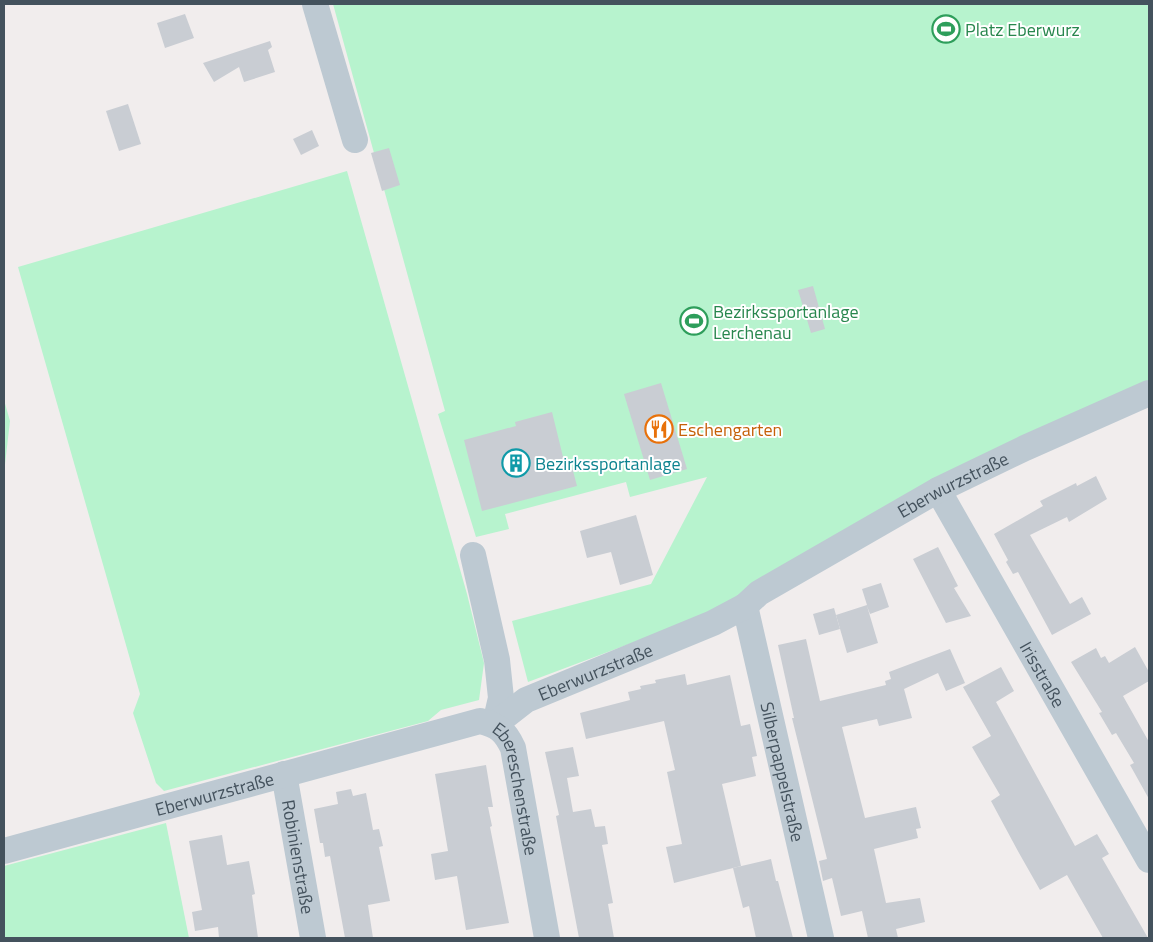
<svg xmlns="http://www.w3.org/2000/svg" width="1153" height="942" font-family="'Titillium Web',sans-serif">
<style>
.green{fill:#b7f3ce}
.building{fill:#c9cdd3}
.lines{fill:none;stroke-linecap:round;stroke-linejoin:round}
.minor{stroke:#bdc9d2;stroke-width:26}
.labels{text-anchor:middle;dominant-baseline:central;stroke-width:4;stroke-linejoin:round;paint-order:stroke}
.leisure-label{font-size:18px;fill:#27864d;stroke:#fff;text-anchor:start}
.food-label{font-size:18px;fill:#c56008;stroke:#fff;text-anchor:start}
.culture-label{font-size:18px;fill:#0d838f;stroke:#fff;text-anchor:start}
.street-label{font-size:18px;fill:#44525d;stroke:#fff}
</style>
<rect width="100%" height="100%" fill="#f1eded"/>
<!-- green -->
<g class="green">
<path d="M333,4H1149V380L701,617L528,682L512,621L651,584L707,477L630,497L626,482L505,514L509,529L476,537L438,414L445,411Z"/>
<path d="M347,171L467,594L484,663L479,700L441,710L428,721L164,791L156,783L133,713L140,694L18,267Z"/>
<path d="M4,400L10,421L4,473Z"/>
<path d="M166,823L189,938H4V866Z"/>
</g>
<!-- building -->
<g class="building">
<path d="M185,14L194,38L165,48L157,23Z"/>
<path d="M270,41L272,47L268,50L275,72L244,82L239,67L214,82L203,63Z"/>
<path d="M128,104L141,144L119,151L106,111Z"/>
<path d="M312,130L319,146L301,155L293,139Z"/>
<path d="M389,148L400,185L382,191L371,153Z"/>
<path d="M813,286L825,329L811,333L798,290Z"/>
<path d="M661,383L687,469L650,480L624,394Z"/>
<path d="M552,412L566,469L572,467L577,486L482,511L464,440L516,426L515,422Z"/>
<path d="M1096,476L1107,499L1069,522L1067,517L1030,535L1070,604L1082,597L1091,614L1052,635L1018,572L1013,574L1006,562L1008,560L994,534L1043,506L1040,501L1076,483L1077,486Z"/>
<path d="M636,515L653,575L620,585L611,552L587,558L580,531Z"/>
<path d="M938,547L958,586L954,588L971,616L946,623L913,559Z"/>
<path d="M881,583L889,607L870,614L867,606L878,643L847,653L836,615L867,605L862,589Z"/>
<path d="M834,608L840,629L819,635L813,614Z"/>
<path d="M806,639L820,701L886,685L885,681L891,679L889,672L950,649L965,683L946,691L938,673L904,689L912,718L879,726L877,719L842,727L865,818L916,807L921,828L916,829L918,838L874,849L886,903L920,898L925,922L896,929L898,938H868L862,911L841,916L832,878L823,881L819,861L827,859L792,718H794L778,645Z"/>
<path d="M1135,647L1149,672V681L1123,696L1149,742V799L1130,765L1134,763L1116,733L1112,735L1099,713L1102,712L1071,662L1096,648L1101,658L1105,656L1109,663Z"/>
<path d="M1001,667L1014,691L996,702L1075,846L1097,834L1109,854L1102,858L1148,938H1103L1067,875L1040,890L1019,853L991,801L1000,795L972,747L991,736L963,687Z"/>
<path d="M685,674L687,685L730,675L741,726L750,724L757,756L752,757L756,776L722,784L741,866L674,883L666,847L682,844L667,772L675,770L664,721L586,739L580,713L630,700L628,692L641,689L640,686L656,683L655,680Z"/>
<path d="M573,747L579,776L567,778L573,812L591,809L595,827L605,826L608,844L602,845L613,903L608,904L614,938H579L556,816L559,815L545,752Z"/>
<path d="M486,765L493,807H488L492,826L490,827L509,923L466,930L457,876L435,880L431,854L448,851L435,774Z"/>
<path d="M351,789L353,796L366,793L373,830L379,829L383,846L379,847L390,901L368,905L373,938H345L330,856L325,857L323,843H320L314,809L338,804L336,792Z"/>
<path d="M222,835L227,865L249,861L255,894L252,895L258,938H219L218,927L195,931L192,912L202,910L189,841Z"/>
<path d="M771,859L776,881H778L793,938H756L749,906L743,908L733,868Z"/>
</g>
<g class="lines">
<!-- minor -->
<g class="minor">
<path d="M315,4L355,140"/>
<path id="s1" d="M938,490L1149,860"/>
<path d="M473,555L497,660L501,698L495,724"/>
<path id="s2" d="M745,606L821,938"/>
<path id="s3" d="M495,724L526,700L713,623L745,606L759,593L938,490L1025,448L1149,393"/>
<path id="s4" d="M284,774L313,938"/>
<path id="s5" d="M4,851L480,721C498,725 505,731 513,748L547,938"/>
</g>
</g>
<!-- icons -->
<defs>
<g id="stadium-ring" transform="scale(1.4375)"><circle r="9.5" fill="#fff" stroke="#2e9e5b" stroke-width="1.5"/><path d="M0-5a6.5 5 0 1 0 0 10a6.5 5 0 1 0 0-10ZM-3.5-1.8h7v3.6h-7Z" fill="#2e9e5b"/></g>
<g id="restaurant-ring" transform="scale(1.4375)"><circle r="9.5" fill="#fff" stroke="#e8710a" stroke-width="1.5"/><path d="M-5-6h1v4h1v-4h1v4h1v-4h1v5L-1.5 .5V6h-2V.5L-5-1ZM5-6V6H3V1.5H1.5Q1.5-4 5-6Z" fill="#e8710a"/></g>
<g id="building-ring" transform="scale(1.4375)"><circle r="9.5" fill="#fff" stroke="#0f9aa8" stroke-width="1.5"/><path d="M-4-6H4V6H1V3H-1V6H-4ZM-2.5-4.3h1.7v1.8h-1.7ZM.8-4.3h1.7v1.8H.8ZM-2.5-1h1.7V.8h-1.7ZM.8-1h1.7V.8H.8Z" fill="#0f9aa8"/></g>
</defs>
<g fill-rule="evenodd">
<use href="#stadium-ring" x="946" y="29"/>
<use href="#stadium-ring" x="694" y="321"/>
<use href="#restaurant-ring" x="659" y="429"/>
<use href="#building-ring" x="516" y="463"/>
</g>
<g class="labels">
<!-- leisure labels -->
<g class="leisure-label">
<text x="965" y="29">Platz Eberwurz</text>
<text x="713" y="311">Bezirkssportanlage<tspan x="713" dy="21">Lerchenau</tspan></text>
</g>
<!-- food labels -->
<g class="food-label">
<text x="678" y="429">Eschengarten</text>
</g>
<!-- culture labels -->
<g class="culture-label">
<text x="535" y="463">Bezirkssportanlage</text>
</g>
<!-- street labels -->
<g class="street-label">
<text stroke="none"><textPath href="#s3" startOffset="519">Eberwurzstraße</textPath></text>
<text stroke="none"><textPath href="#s3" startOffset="114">Eberwurzstraße</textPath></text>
<text stroke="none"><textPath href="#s1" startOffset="212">Irisstraße</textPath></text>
<text stroke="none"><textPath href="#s2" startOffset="170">Silberpappelstraße</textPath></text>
<text stroke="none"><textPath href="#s5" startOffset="578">Ebereschenstraße</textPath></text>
<text stroke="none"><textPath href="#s5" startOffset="218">Eberwurzstraße</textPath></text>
<text stroke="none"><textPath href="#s4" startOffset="84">Robinienstraße</textPath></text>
</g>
</g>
<!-- border -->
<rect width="1153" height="942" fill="none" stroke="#44525d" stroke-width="10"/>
</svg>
